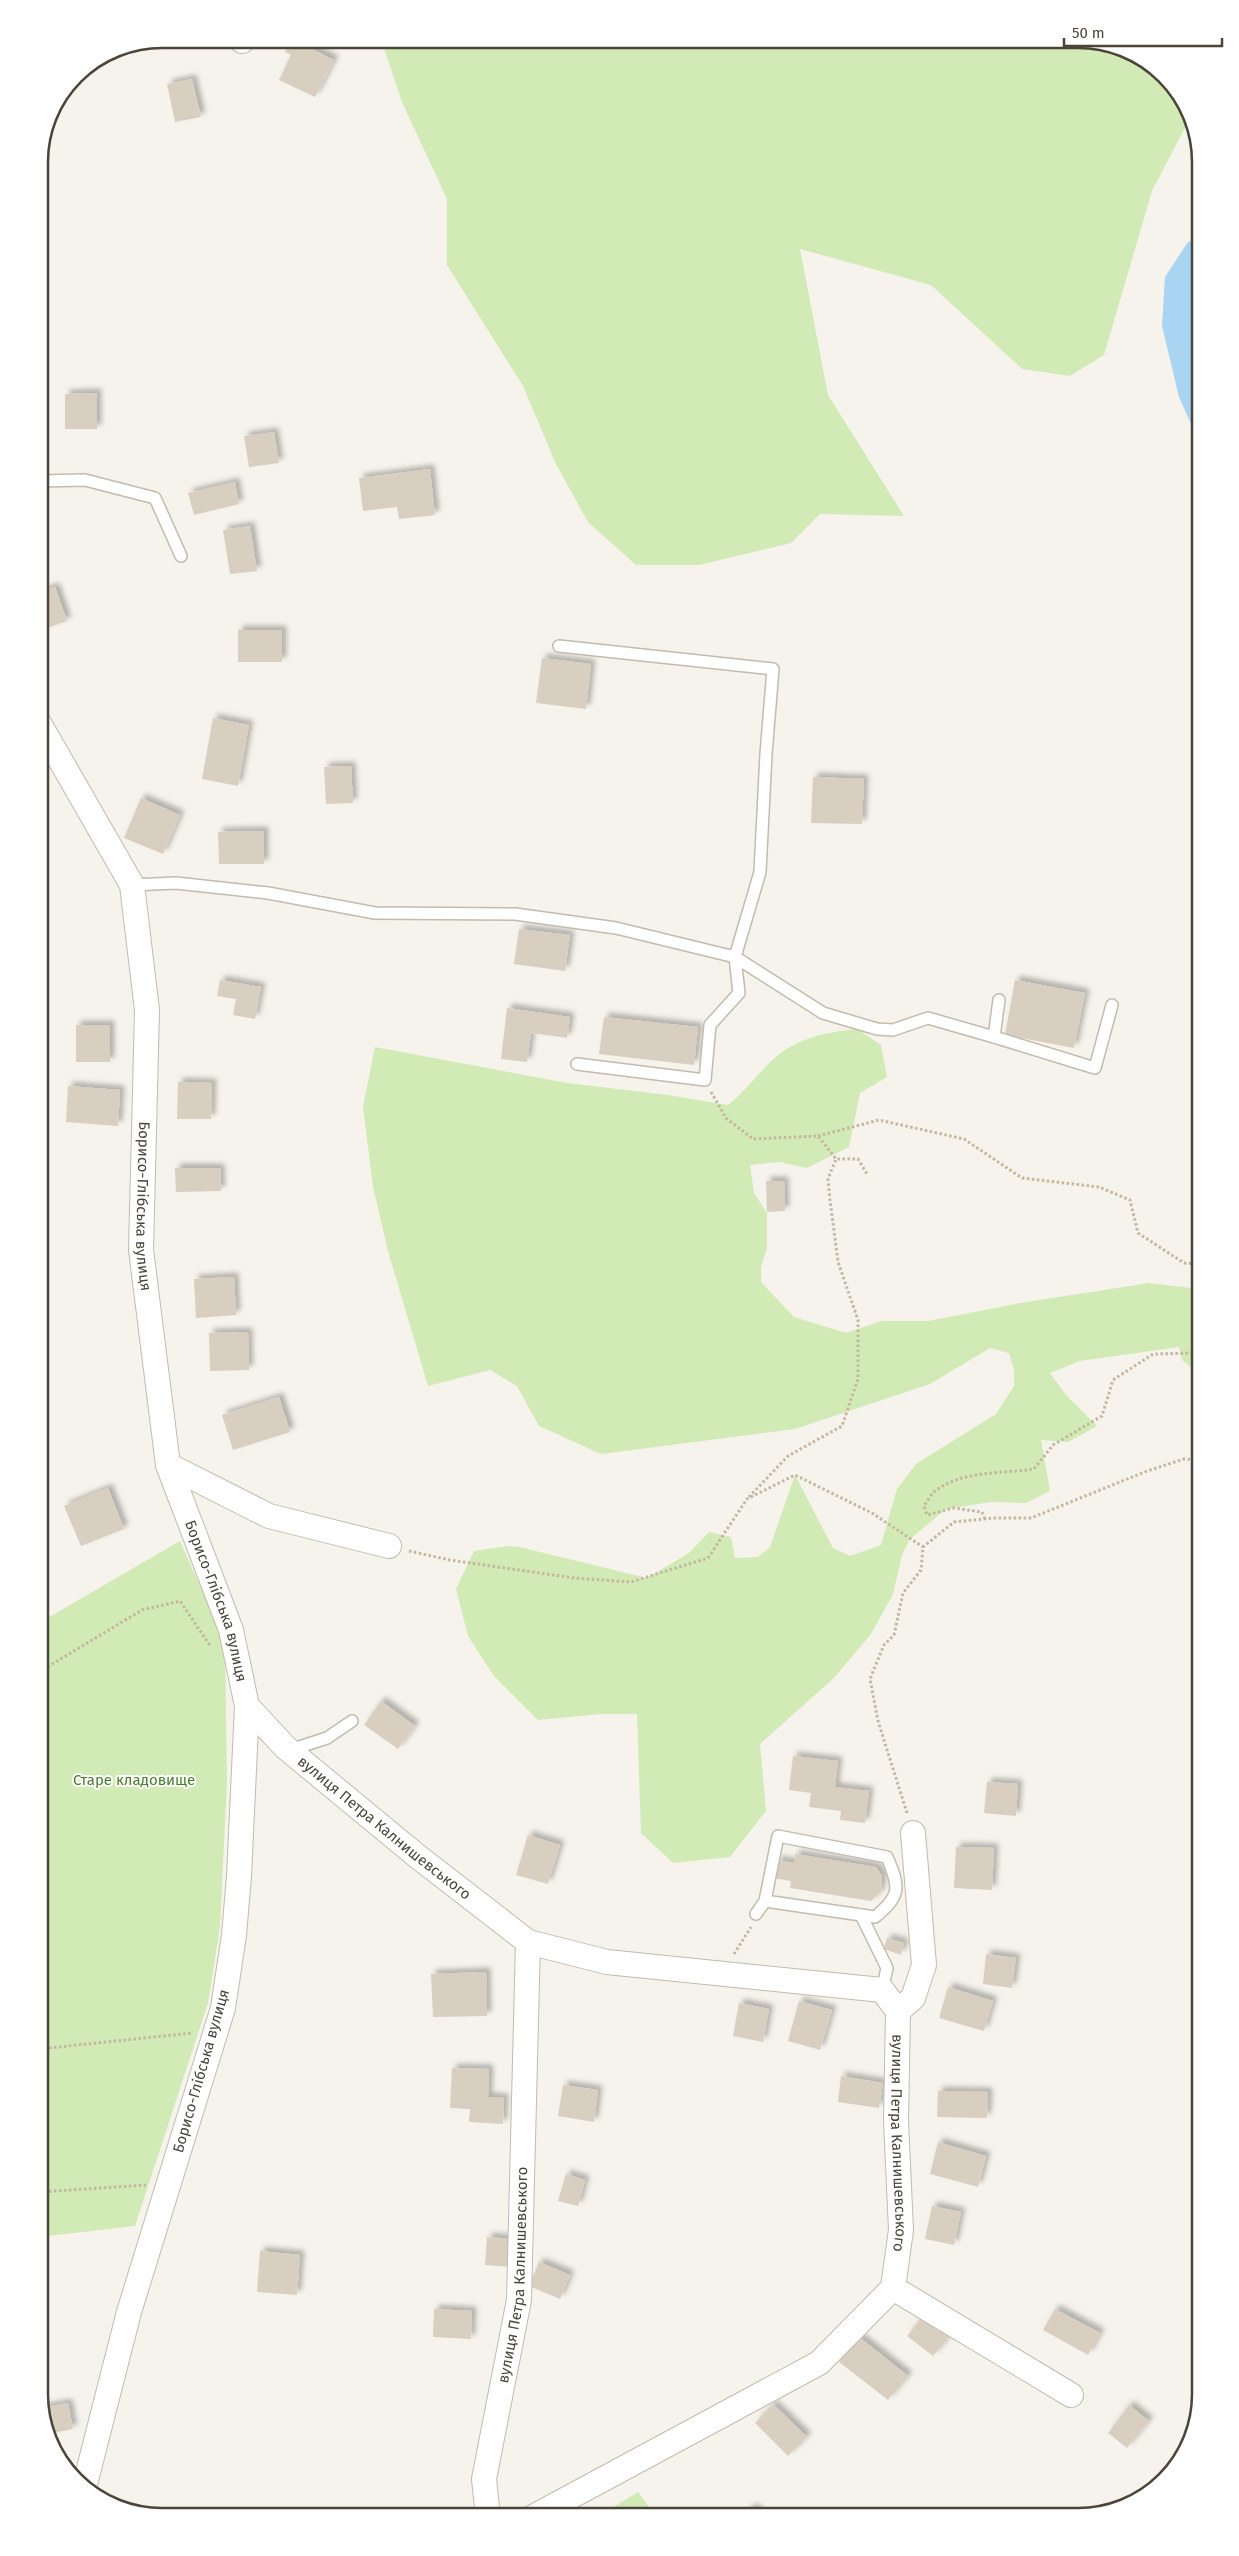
<svg xmlns="http://www.w3.org/2000/svg" width="1239" height="2556" font-family="'Fira Sans',sans-serif">
<style>
.green{fill:#d2eab5}
.water{fill:#a9d4f2}
.building{fill:#d8cfc1;filter:url(#shadow)}
.lines{fill:none;stroke-linecap:round;stroke-linejoin:round}
.lane-casing{stroke:#c2bbae;stroke-width:14}
.street-casing{stroke:#c2bbae;stroke-width:26}
.path{stroke:#c4b79f;stroke-width:3;stroke-dasharray:2.5 2.5;stroke-linecap:butt}
.lane{stroke:#fff;stroke-width:11}
.street{stroke:#fff;stroke-width:24}
.labels{text-anchor:middle;dominant-baseline:central;stroke-width:4;stroke-linejoin:round;paint-order:stroke}
.street-label{font-size:15px;fill:#4b4439;stroke:#fff}
.park-label{font-size:15px;fill:#4a7f2a;stroke:#fff}
.rim{fill:none;stroke:#4b4439;stroke-width:2.5}
</style>
<defs>
<filter id="shadow"><feDropShadow dx="4.5" dy="-4.5" stdDeviation="2.5" flood-color="#0004"/></filter>
</defs>
<rect width="100%" height="100%" fill="#f6f3ec"/>
<!-- green -->
<g class="green">
<path d="M381,39H1085L1152,64L1191,116L1152,191L1104,355L1070,376L1022,369L931,285L800,249L828,395L904,516L820,514L791,543L699,565H636L588,522L556,464L523,386L447,265V199L402,102Z"/>
<path d="M857,1029L881,1045L887,1077L860,1093L849,1147L807,1168L779,1162L750,1165L754,1193L767,1213V1248L761,1267V1282L794,1317L846,1333L881,1321H928L1020,1303L1149,1283L1200,1289V1374L1182,1360L1179,1347L1080,1361L1050,1373L1066,1395L1097,1426L1068,1442L1041,1440L1050,1491L1026,1503L991,1502L946,1509L910,1539L902,1555L893,1594L871,1634L834,1678L760,1744L766,1811L730,1857L673,1863L641,1833L637,1714H601L538,1720L494,1676L468,1636L456,1589L474,1551L508,1546L519,1547L647,1578L689,1553L709,1532L731,1537L735,1558L758,1557L770,1547L795,1475L833,1548L850,1556L881,1545L897,1489L916,1464L996,1414L1014,1386V1370L1009,1353L990,1348L930,1384L795,1429L601,1454L539,1426L517,1386L490,1370L428,1386L388,1251L373,1187L363,1107L375,1047L567,1083L668,1095L728,1105C747,1090 763,1066 781,1053C804,1036 830,1032 857,1029Z"/>
<path d="M180,1541L225,1641L227,1781L220,1927L208,2003L135,2226L39,2237V1623Z"/>
<path d="M638,2492L656,2517H597Z"/>
</g>
<!-- water -->
<path class="water" d="M1200,238V444L1179,397L1162,326L1165,277L1188,242Z"/>
<!-- building -->
<g class="building">
<path d="M292,39L334,60L315,97L279,80L291,55L285,52Z"/>
<path d="M192,79L201,117L175,122L167,84Z"/>
<path d="M97,393V429H65V394Z"/>
<path d="M274,432L279,463L249,467L244,436Z"/>
<path d="M430,469L435,515L399,519L397,507L363,511L359,478Z"/>
<path d="M235,482L239,504L194,515L188,493Z"/>
<path d="M250,526L257,571L230,574L223,530Z"/>
<path d="M55,587L67,621L39,631V592Z"/>
<rect x="238" y="630" width="44" height="32"/>
<path d="M542,658L591,664L586,709L536,703Z"/>
<path d="M213,718L249,725L238,786L202,779Z"/>
<path d="M351,766L353,803L326,804L324,767Z"/>
<path d="M813,777L864,779L862,824L811,823Z"/>
<path d="M141,798L180,815L163,854L124,838Z"/>
<path d="M264,831V864H219L218,832Z"/>
<path d="M519,929L570,935L565,971L514,964Z"/>
<path d="M220,980L261,987L255,1019L233,1015L236,999L217,996Z"/>
<path d="M1015,980L1085,993L1074,1048L1005,1035Z"/>
<path d="M507,1008L570,1017L567,1038L531,1033L527,1062L501,1059Z"/>
<path d="M604,1017L698,1027L694,1065L599,1054Z"/>
<rect x="76" y="1025" width="34" height="37"/>
<path d="M178,1082L212,1083L211,1119H177Z"/>
<path d="M68,1086L120,1090L118,1126L66,1122Z"/>
<path d="M175,1168H220L221,1191L176,1192Z"/>
<path d="M766,1181H784L785,1211L767,1212Z"/>
<path d="M234,1277L236,1315L196,1318L194,1279Z"/>
<path d="M248,1332L249,1370L210,1371L209,1333Z"/>
<path d="M279,1397L290,1432L233,1450L222,1415Z"/>
<path d="M108,1488L124,1529L81,1546L64,1506Z"/>
<path d="M381,1701L415,1726L398,1749L364,1725Z"/>
<path d="M793,1756L838,1761L835,1787L869,1791L865,1823L840,1820L841,1811L809,1807L811,1793L789,1790Z"/>
<path d="M987,1782L1018,1784L1016,1816L984,1813Z"/>
<path d="M528,1835L560,1845L548,1884L516,1875Z"/>
<path d="M956,1847L994,1848L992,1890L954,1888Z"/>
<path d="M795,1854L876,1867L882,1876L881,1891L871,1901L790,1888L791,1881L774,1878L777,1860L794,1863Z"/>
<path d="M887,1938L904,1943L901,1955L884,1949Z"/>
<path d="M986,1954L1016,1958L1012,1988L983,1984Z"/>
<path d="M486,1972L487,2016L433,2017L431,1974Z"/>
<path d="M948,1987L993,2001L984,2031L939,2018Z"/>
<path d="M799,2001L832,2010L820,2050L788,2041Z"/>
<path d="M739,2003L769,2009L763,2042L733,2036Z"/>
<path d="M452,2068L489,2069L488,2097L504,2098L503,2124L469,2122L470,2109L450,2108Z"/>
<path d="M841,2076L883,2083L879,2108L838,2102Z"/>
<path d="M563,2085L598,2090L594,2122L558,2116Z"/>
<path d="M938,2091L988,2092L987,2118L937,2117Z"/>
<path d="M938,2142L986,2156L978,2187L930,2174Z"/>
<path d="M566,2174L585,2180L578,2206L558,2201Z"/>
<path d="M932,2206L961,2212L954,2245L925,2239Z"/>
<path d="M487,2237L512,2239L510,2267L485,2265Z"/>
<path d="M260,2251L300,2255L297,2295L257,2292Z"/>
<path d="M539,2262L570,2275L560,2299L529,2286Z"/>
<path d="M434,2309L472,2311L471,2339L433,2337Z"/>
<path d="M1055,2309L1100,2333L1088,2355L1043,2330Z"/>
<path d="M928,2310L954,2330L933,2356L907,2336Z"/>
<path d="M859,2337L908,2376L888,2400L839,2362Z"/>
<path d="M68,2403L73,2429L47,2434L41,2408Z"/>
<path d="M773,2404L807,2437L788,2456L755,2423Z"/>
<path d="M1129,2405L1149,2421L1127,2448L1108,2433Z"/>
<path d="M753,2507L762,2517H741Z"/>
</g>
<g class="lines">
<!-- lane casing -->
<g class="lane-casing">
<g id="lane">
<path d="M39,481L85,480L155,498L181,556"/>
<path d="M132,885L176,883L268,893L375,913L515,914L616,928L735,957L760,872L766,754L773,669L559,646"/>
<path d="M735,957L823,1013L877,1029L893,1030L928,1018L994,1037L999,1000"/>
<path d="M994,1037L1095,1068L1112,1005"/>
<path d="M577,1064L705,1080L710,1025L739,993L735,957"/>
<path d="M290,1750L327,1738L352,1721"/>
<path d="M756,1914L765,1901L875,1917C901,1896 900,1887 887,1857L778,1836L765,1901"/>
<path d="M861,1915L887,1968L882,1990"/>
</g>
</g>
<!-- street casing -->
<g class="street-casing">
<g id="street">
<path d="M240,39L242,41"/>
<path id="s1" d="M39,723L132,885L147,1010L141,1250L168,1465L231,1630L247,1706L239,1876L234,1935L223,2008L129,2312L84,2488"/>
<path d="M168,1465L269,1516L389,1546"/>
<path id="s2" d="M247,1706L285,1747L417,1856L528,1942L607,1962L882,1990L898,2011L896,2121L901,2230L893,2288L819,2363L533,2517"/>
<path d="M898,2011L913,1998L924,1965L913,1833"/>
<path d="M893,2288L1071,2395"/>
<path id="s3" d="M488,2517L484,2479L519,2300L528,1942"/>
</g>
</g>
<!-- path -->
<g class="path">
<path d="M711,1092L726,1118L753,1139L818,1136L836,1159"/>
<path d="M818,1136L879,1120L964,1139L1022,1178L1099,1187L1130,1200L1138,1233L1184,1263L1200,1264"/>
<path d="M749,1497L788,1456L842,1426L858,1379V1320L838,1262L830,1200L828,1179L836,1159H858L867,1174"/>
<path d="M985,1519L982,1512L954,1508L927,1515L924,1506C927,1502 931,1494 935,1491C963,1470 1001,1474 1034,1469L1053,1445L1102,1416L1113,1380L1153,1354L1200,1353"/>
<path d="M409,1551L450,1560L574,1578L631,1582L708,1558L747,1499L795,1475L872,1513L923,1547"/>
<path d="M39,1672L142,1610L180,1601L211,1647"/>
<path d="M907,1813L878,1721L870,1679L884,1645L894,1635L903,1593L921,1570L923,1547L954,1522L993,1518H1031L1147,1471L1184,1459L1200,1460"/>
<path d="M734,1954L751,1927"/>
<path d="M39,2049L192,2033"/>
<path d="M39,2192L146,2185"/>
</g>
<!-- lane -->
<use href="#lane" class="lane"/>
<!-- street -->
<use href="#street" class="street"/>
</g>
<g class="labels">
<!-- street labels -->
<g class="street-label">
<text stroke="none"><textPath href="#s1" startOffset="509">Борисо-Глібська вулиця</textPath></text>
<text stroke="none"><textPath href="#s1" startOffset="914">Борисо-Глібська вулиця</textPath></text>
<text stroke="none"><textPath href="#s2" startOffset="184">вулиця Петра Калнишевського</textPath></text>
<text transform="translate(201 2071) rotate(-74)">Борисо-Глібська вулиця</text>
<text stroke="none"><textPath href="#s2" startOffset="884">вулиця Петра Калнишевського</textPath></text>
<text stroke="none"><textPath href="#s3" startOffset="245">вулиця Петра Калнишевського</textPath></text>
</g>
<!-- park labels -->
<g class="park-label">
<text x="134" y="1780">Старе кладовище</text>
</g>
</g>
<!-- crop -->
<path d="M0 0H1239V2556H0ZM162 48H1078A114 114 0 0 1 1192 162V2394A114 114 0 0 1 1078 2508H162A114 114 0 0 1 48 2394V162A114 114 0 0 1 162 48Z" fill="#fff" fill-rule="evenodd"/>
<path class="rim" d="M162 48H1078A114 114 0 0 1 1192 162V2394A114 114 0 0 1 1078 2508H162A114 114 0 0 1 48 2394V162A114 114 0 0 1 162 48Z"/>
<!-- scale -->
<path d="M1064 38v8h158v-8" fill="none" stroke="#4b4439" stroke-width="2.5"/>
<text x="1072" y="38" font-size="15" fill="#4b4439" stroke="#ffffff" stroke-width="4" paint-order="stroke">50 m</text>
</svg>
